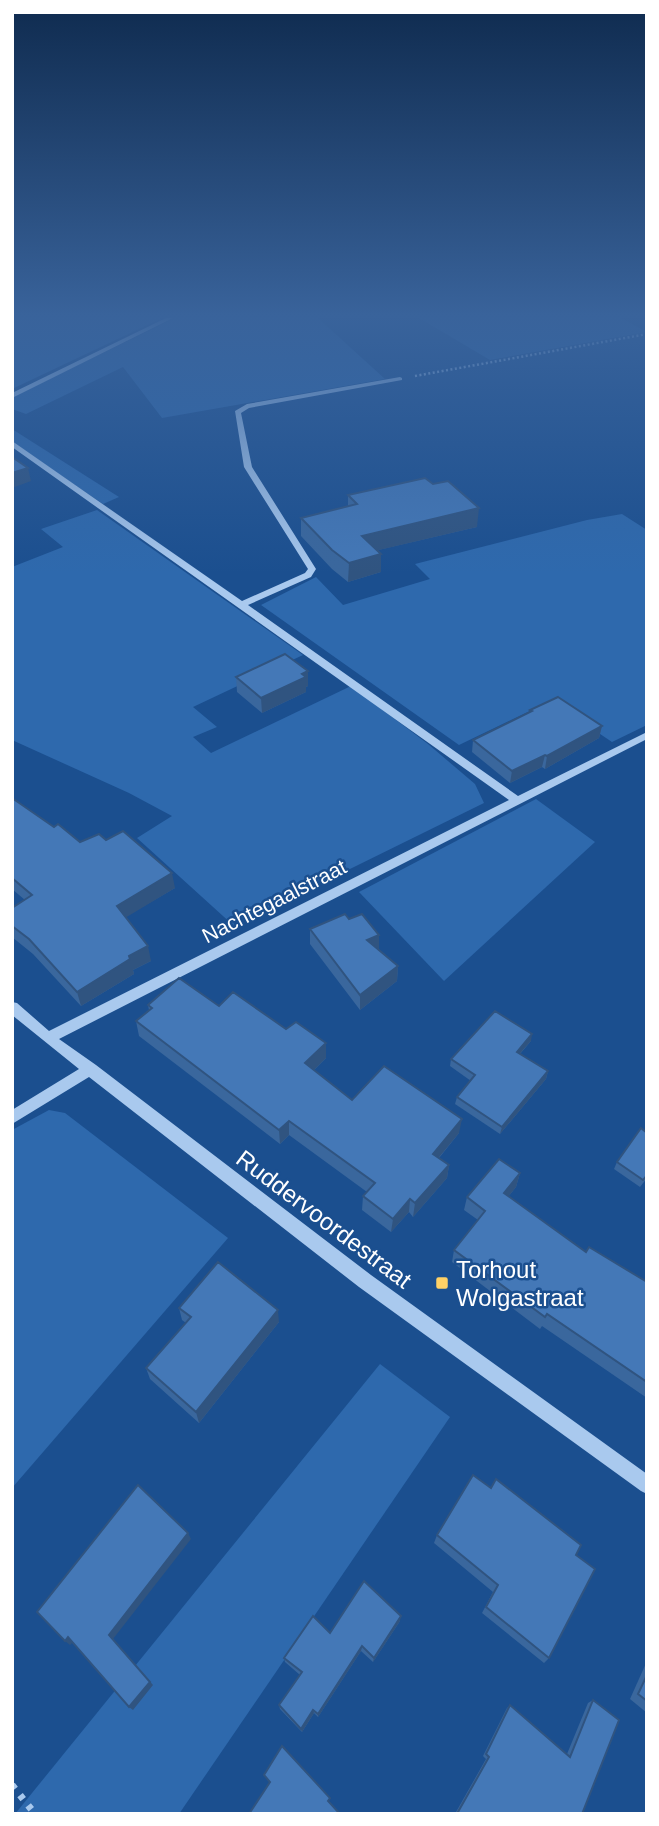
<svg xmlns="http://www.w3.org/2000/svg" width="659" height="1826" font-family="Helvetica,sans-serif">
<style>
.green{fill:#2e69ad}
.lines{fill:none;stroke-linecap:round;stroke-linejoin:round}
.path-far1{stroke:#a9c9ee;stroke-width:2.5;stroke-dasharray:2 2.5;stroke-linecap:butt}
.path{stroke:#a9c9ee;stroke-width:7;stroke-dasharray:5 8;stroke-linecap:butt}
.minor{fill:#a9c9ee;fill-rule:evenodd}
.wall{fill:#3a679d}
.shaded-wall{fill:#305480}
.building{fill:#4478b7;stroke:#305480;stroke-width:2}
.poi-dot{fill:#ffd166;stroke:#1b4f8f;stroke-width:2.5}
.labels{text-anchor:middle;dominant-baseline:central;stroke-width:5;stroke-linejoin:round;paint-order:stroke}
.street-label{font-size:21px;fill:#fff;stroke:#1b4f8f}
.near-street-label{font-size:24px;fill:#fff;stroke:#1b4f8f}
.near-poi-label{font-size:24px;fill:#fff;stroke:#1b4f8f;text-anchor:start}
</style>
<rect width="100%" height="100%" fill="#1b4f8f"/>
<!-- green -->
<g class="green">
<path d="M12,318H162L12,389Z"/>
<path d="M175,318H318L385,379L162,418L123,367L26,414L12,409V397Z"/>
<path d="M419,318H621L647,332L490,360Z"/>
<path d="M12,429L119,497L103,504L12,442Z"/>
<path d="M97,510L303,655L193,707L217,727L193,737L211,753L351,686L428,744L475,784L484,803L234,926L137,838L172,816L129,793L12,740V567L63,547L41,529Z"/>
<path d="M622,514L647,530V725L612,742L551,701L459,745L261,605L316,577L343,605L430,579L415,564L587,520Z"/>
<path d="M536,799L595,842L444,981L359,892Z"/>
<path d="M49,1110L65,1113L228,1238L12,1488V1130Z"/>
<path d="M380,1364L450,1417L179,1814H15Z"/>
</g>
<g class="lines">
<!-- path-far1 -->
<path class="path-far1" d="M415,376L647,334"/>
<!-- path -->
<path class="path" d="M12,1785L35,1814"/>
<!-- minor -->
<g class="minor">
<path d="M166,318H173L12,398V393Z"/>
<path d="M400,377L402,378V380L249,408L241,413L252,467L316,569L311,577L248,605L518,796L647,732V739L59,1039L96,1065L371,1275L647,1474V1494L641,1491L359,1287L89,1077L12,1124V1110L79,1069L12,1015V1002L17,1003L49,1031L509,800L12,447V441L242,601L305,573L308,569L244,467L235,411L247,404Z"/>
</g>
</g>
<!-- wall -->
<g class="wall">
<path d="M433,484L477,527L378,550L381,554V572L348,582L332,569L301,536V518L348,506V495Z"/>
<path d="M308,671V686L306,687V692L262,713L237,692L236,677Z"/>
<path d="M530,710L602,726L599,738L545,769L542,767L510,783L472,752L473,740L530,713Z"/>
<path d="M12,798L54,827L80,842L106,840L175,888L125,917L151,961L133,970L134,974L81,1006L33,954L12,937V908L25,900L12,889Z"/>
<path d="M349,919L379,935V950L398,966L397,981L360,1010L310,944V929Z"/>
<path d="M148,1005L219,1006L326,1043V1058L314,1070L352,1100L459,1133L439,1158L449,1165L447,1178L413,1217L409,1212L391,1232L362,1210L363,1196L367,1192L289,1135L280,1144L139,1036L136,1021L149,1010Z"/>
<path d="M531,1041L520,1054L548,1071L546,1079L500,1134L455,1104L457,1097L471,1081L450,1066L451,1059Z"/>
<path d="M617,1162L647,1178L640,1187L614,1169Z"/>
<path d="M520,1173L516,1187L508,1197L586,1252L647,1282V1398L542,1326L540,1329L452,1262L454,1250L478,1220L464,1210L467,1197Z"/>
<path d="M179,1308L279,1322L199,1423L150,1379L146,1368L186,1323L182,1320Z"/>
<path d="M437,1535L576,1555L549,1658L544,1663L482,1613L493,1592L434,1543Z"/>
<path d="M400,1621L373,1662L361,1651L318,1717L314,1713L302,1732L280,1709L279,1705L300,1675L285,1662L284,1658L330,1633Z"/>
<path d="M647,1661V1713L630,1699Z"/>
<path d="M593,1700L582,1814H457L456,1812L486,1759L483,1756L507,1708L510,1705L567,1754L588,1703Z"/>
</g>
<!-- shaded-wall -->
<g class="shaded-wall">
<path d="M28,468L31,481L12,488V473Z"/>
<path d="M479,508L477,527L362,554V536Z"/>
<path d="M381,554V572L348,582L349,563Z"/>
<path d="M308,671V686L306,687V692L262,713L261,698Z"/>
<path d="M602,726L599,738L545,769L547,756Z"/>
<path d="M545,755L542,767L510,783L512,771Z"/>
<path d="M172,873L175,888L120,921L117,906Z"/>
<path d="M379,935V950L367,940Z"/>
<path d="M148,946L151,961L133,970L134,974L81,1006L77,992L129,956Z"/>
<path d="M398,966L397,981L360,1010V995Z"/>
<path d="M532,1034L531,1041L515,1059L517,1052Z"/>
<path d="M326,1043V1058L306,1078L305,1063Z"/>
<path d="M548,1071L546,1079L500,1134L502,1127Z"/>
<path d="M462,1119L459,1133L431,1167L433,1154Z"/>
<path d="M289,1121V1135L280,1144L279,1130Z"/>
<path d="M449,1165L447,1178L413,1217L415,1203Z"/>
<path d="M520,1173L516,1187L500,1207L504,1193Z"/>
<path d="M410,1199L409,1212L391,1232L393,1219Z"/>
<path d="M278,1310L279,1322L199,1423L196,1412Z"/>
<path d="M188,1533L191,1539L113,1639L153,1685L133,1710L129,1707L109,1635Z"/>
<path d="M401,1616L400,1621L373,1662L374,1658Z"/>
<path d="M68,1637L74,1641L70,1645L65,1641Z"/>
<path d="M362,1646L361,1651L318,1717V1714Z"/>
<path d="M313,1710L314,1713L302,1732L301,1729Z"/>
</g>
<!-- building -->
<g class="building">
<path d="M12,457L28,468L12,473Z"/>
<path d="M425,478L433,484L448,481L479,508L362,536L381,554L349,563L332,550L301,518L357,504L348,495Z"/>
<path d="M285,654L308,671L302,674L306,677L261,698L236,677Z"/>
<path d="M558,697L602,726L547,756L545,755L512,771L473,740L532,711L530,710Z"/>
<path d="M12,798L54,827L58,824L80,842L99,834L106,840L123,831L172,873L117,906L148,946L129,956L130,959L77,992L29,939L12,926V908L32,895L12,878Z"/>
<path d="M345,914L349,919L362,914L379,935L367,940L398,966L360,995L310,929Z"/>
<path d="M179,978L219,1006L233,992L286,1029L296,1022L326,1043L305,1063L352,1100L384,1066L462,1119L433,1154L449,1165L415,1203L410,1199L393,1219L363,1196L375,1183L289,1121L279,1130L136,1021L152,1008L148,1005Z"/>
<path d="M495,1011L532,1034L517,1052L548,1071L502,1127L457,1097L475,1075L451,1059Z"/>
<path d="M641,1128L647,1133V1175L643,1180L617,1162Z"/>
<path d="M499,1159L520,1173L504,1193L586,1252L589,1247L647,1282V1382L547,1314L545,1317L454,1250L485,1211L467,1197Z"/>
<path d="M218,1262L278,1310L196,1412L146,1368L191,1317L179,1308Z"/>
<path d="M473,1475L491,1488L496,1479L581,1545L576,1555L595,1569L549,1658L486,1607L498,1585L437,1535Z"/>
<path d="M138,1485L188,1533L109,1635L150,1682L129,1707L68,1637L65,1641L37,1612Z"/>
<path d="M364,1581L401,1616L374,1658L362,1646L318,1714L313,1710L301,1729L279,1705L302,1672L284,1658L313,1616L330,1633Z"/>
<path d="M647,1675V1701L638,1694Z"/>
<path d="M593,1700L619,1720L582,1814H461L458,1812L489,1757L486,1754L510,1705L570,1757Z"/>
<path d="M282,1746L330,1798L328,1801L340,1814H249L270,1782L264,1775Z"/>
</g>
<!-- sky -->
<linearGradient id="sky" x2="0" y2="1"><stop stop-color="#0f2b4f"/><stop offset="0.55" stop-color="#39639b"/><stop offset="1" stop-color="#39639b" stop-opacity="0"/></linearGradient>
<rect width="659" height="573" fill="url(#sky)"/>
<!-- markers -->
<rect class="poi-dot" x="435" y="1276" width="14" height="14" rx="3.5"/>
<g class="labels">
<!-- street labels -->
<g class="street-label">
<text transform="translate(274 901) rotate(-27)">Nachtegaalstraat</text>
</g>
<!-- near-street labels -->
<g class="near-street-label">
<text transform="translate(324 1219) rotate(37)">Ruddervoordestraat</text>
</g>
<!-- near-poi labels -->
<g class="near-poi-label">
<text x="456" y="1269">Torhout<tspan x="456" dy="28">Wolgastraat</tspan></text>
</g>
</g>
<!-- border -->
<rect width="659" height="1826" fill="none" stroke="#ffffff" stroke-width="28"/>
</svg>
